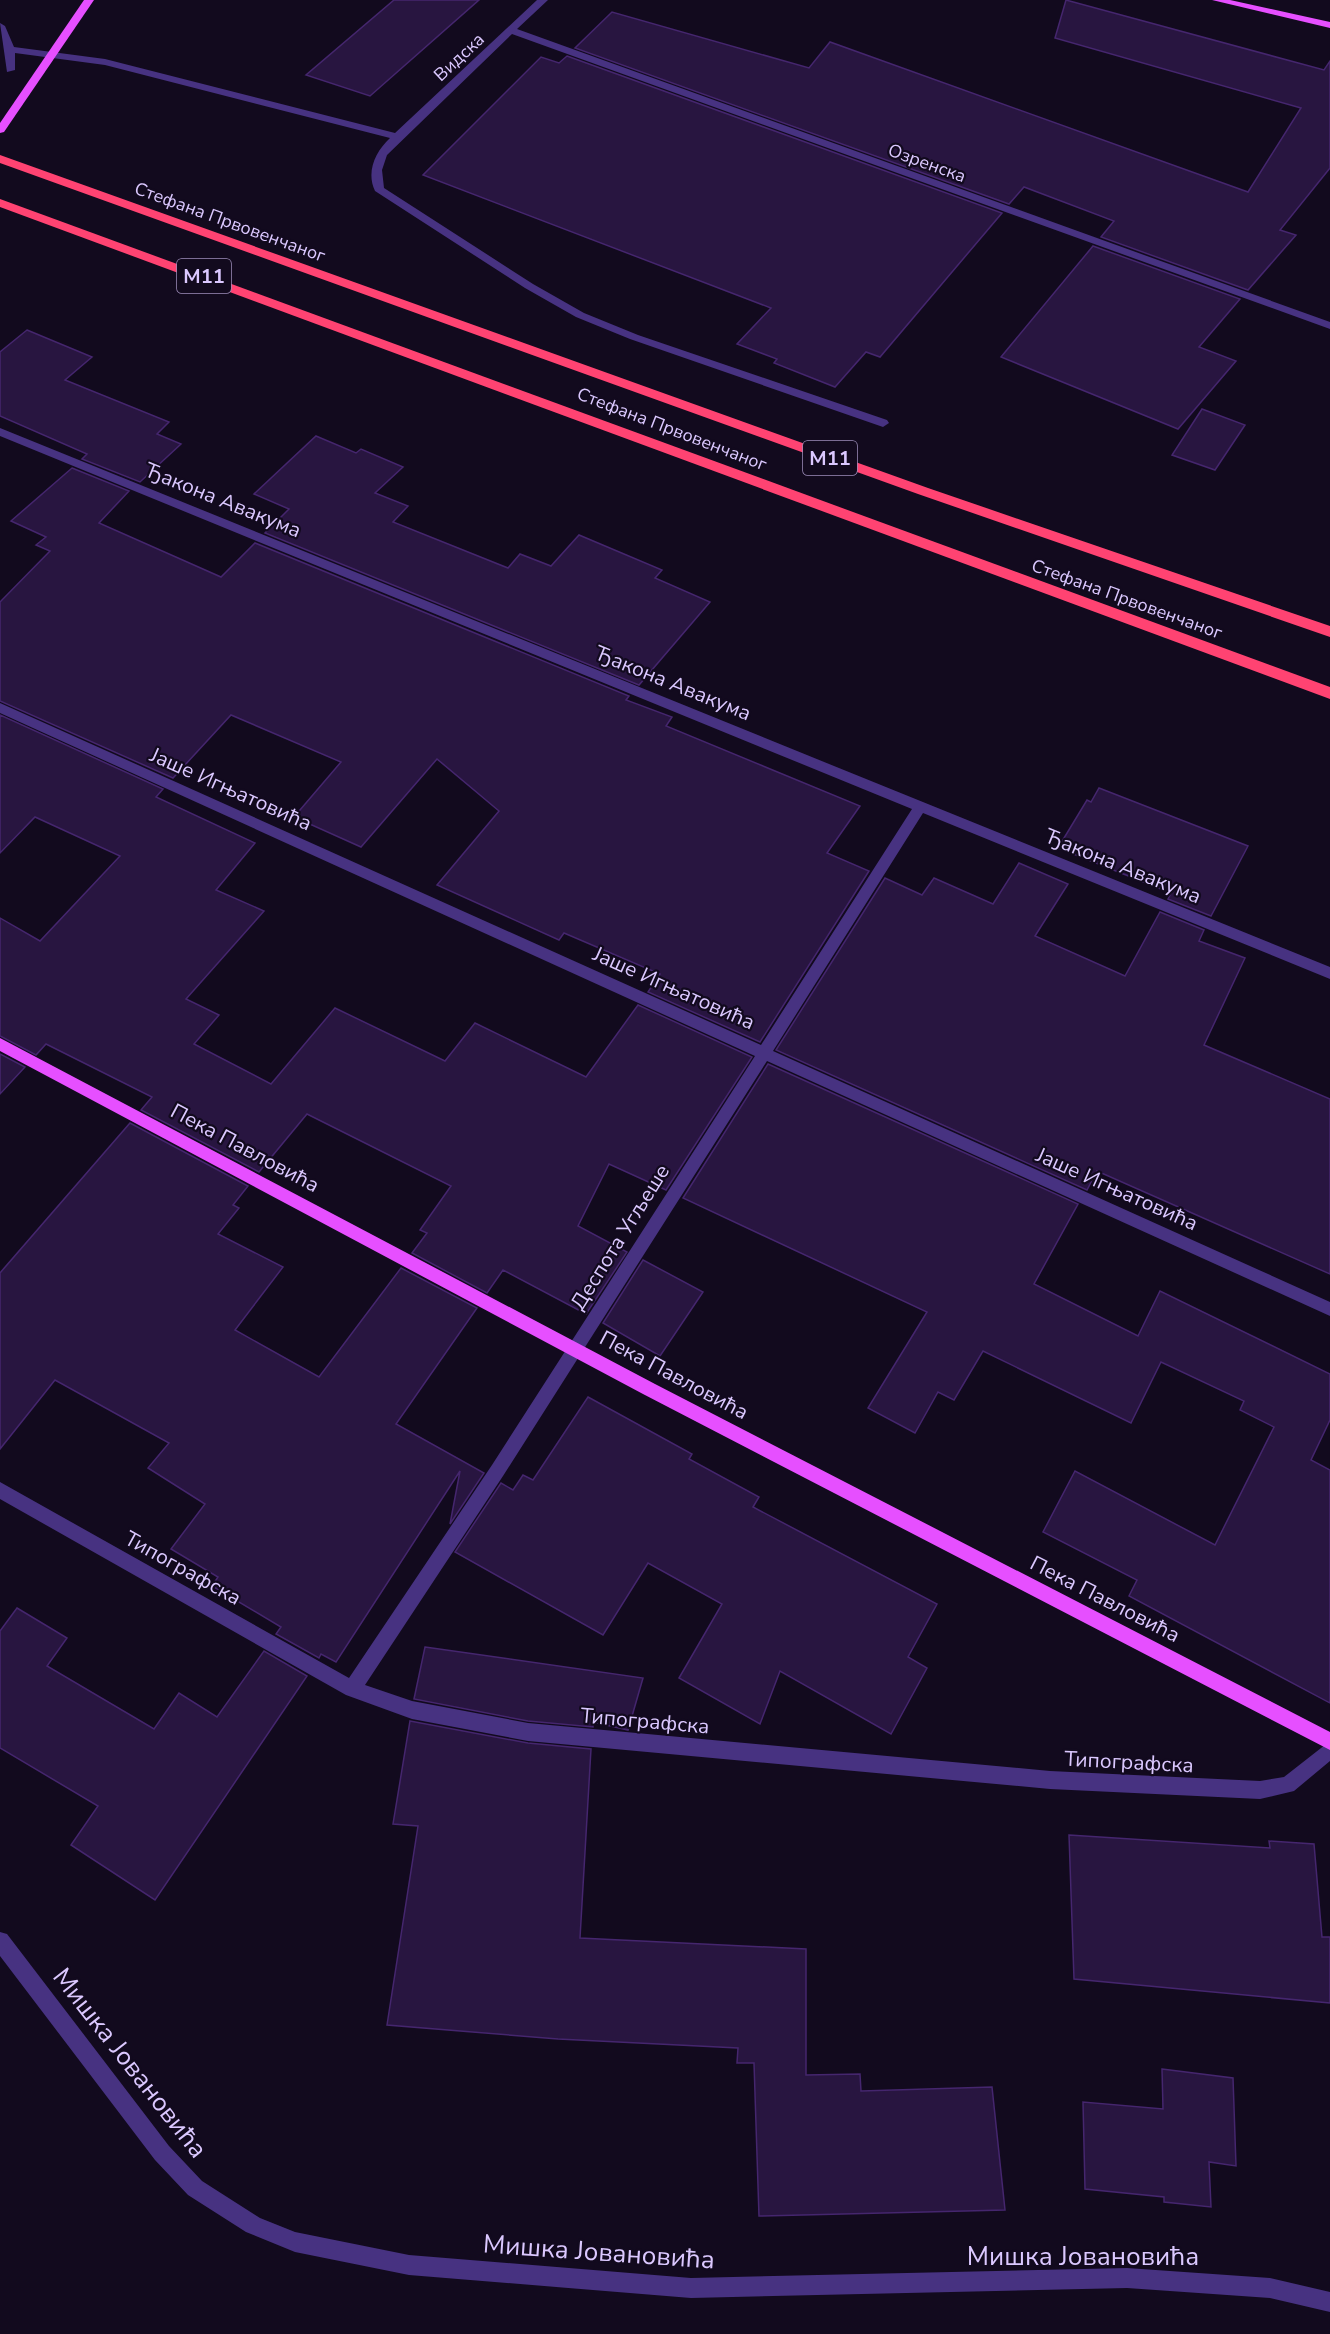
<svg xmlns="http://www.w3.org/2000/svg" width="1330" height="2334" font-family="'Nunito Sans',sans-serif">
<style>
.building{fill:#281540;stroke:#45266e;stroke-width:1.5}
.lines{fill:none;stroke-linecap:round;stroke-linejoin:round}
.minor{fill:#473281;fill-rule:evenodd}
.major{fill:#e64fff;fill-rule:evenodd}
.highway{fill:#ff4372;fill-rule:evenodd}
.labels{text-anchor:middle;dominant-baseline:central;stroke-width:4.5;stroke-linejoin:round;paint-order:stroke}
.far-street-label{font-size:18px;fill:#dbc8ff;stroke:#120a1e}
.shield{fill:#120a1e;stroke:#9f8fbc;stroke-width:1.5}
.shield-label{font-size:20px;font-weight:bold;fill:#dbc8ff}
.street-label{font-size:21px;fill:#dbc8ff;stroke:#120a1e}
.near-street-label{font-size:26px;fill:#dbc8ff;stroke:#120a1e}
</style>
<rect width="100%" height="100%" fill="#120a1e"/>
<!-- building -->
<g class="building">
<path d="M394,0H479L370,96L306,75Z"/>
<path d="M1066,0L1324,70L1330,61V168L1280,230L1296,235L1248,290L1101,237L1114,221L1024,187L1009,204L575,48L612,12L809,68L830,42L1248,192L1301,108L1055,38Z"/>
<path d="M567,56L1002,213L880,357L866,352L835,387L774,363L777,359L737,344L771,308L423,175L541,57L559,63Z"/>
<path d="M1093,246L1240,299L1199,347L1236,361L1178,429L1001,357Z"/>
<path d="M27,330L92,357L65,380L169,422L157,434L181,444L140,482L82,459L87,454L0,416V352Z"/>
<path d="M1202,409L1245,425L1215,470L1172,455Z"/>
<path d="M316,436L356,453L361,449L403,467L375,493L408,506L393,522L508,568L520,554L551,566L579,535L662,570L655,578L710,602L639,685L265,533L289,509L254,494Z"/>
<path d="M72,468L129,491L99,523L221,577L255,543L629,696L626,700L672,717L666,726L860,806L827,853L869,871L760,1042L648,992L660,974L564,933L559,940L437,885L499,811L437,759L361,847L294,817L341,762L231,715L173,778L0,701V602L50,551L36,545L46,537L11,521Z"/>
<path d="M0,715L163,789L156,797L255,843L216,890L264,911L186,999L219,1015L194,1044L271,1084L335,1008L445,1061L475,1023L586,1077L638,1005L752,1057L666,1190L609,1164L578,1226L627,1252L586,1314L503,1270L487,1293L412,1253L427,1233L420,1230L451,1186L307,1114L259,1172L141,1110L152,1097L46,1044L36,1055L0,1036V918L40,941L120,856L35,817L0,853Z"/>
<path d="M1099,788L1248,846L1211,916L1168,899L1171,893L1058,848L1087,800L1091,802Z"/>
<path d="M1019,863L1068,884L1035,936L1125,976L1160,912L1204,930L1199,941L1245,958L1204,1045L1330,1099V1274L1097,1171L1087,1190L776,1050L885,878L922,895L934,878L993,904Z"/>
<path d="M0,1054L25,1067L0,1094Z"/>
<path d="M768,1064L1078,1204L1034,1284L1138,1336L1160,1291L1330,1374V1420L1311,1460L1330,1470V1703L1129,1596L1137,1580L1043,1532L1075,1471L1215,1545L1274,1427L1240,1410L1244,1401L1161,1362L1131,1423L983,1351L954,1400L938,1392L915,1433L868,1408L927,1312L683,1198Z"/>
<path d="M130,1123L248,1186L233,1205L239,1208L218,1234L283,1267L235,1330L319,1377L401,1268L477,1308L396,1424L484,1473L450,1524L460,1471L336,1662L321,1654L319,1658L276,1634L281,1627L212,1586L218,1577L171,1549L205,1504L148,1468L169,1443L55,1380L0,1449V1273Z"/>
<path d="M643,1260L703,1292L660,1356L603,1323Z"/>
<path d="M588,1397L692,1454L689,1459L759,1497L753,1507L937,1604L908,1657L927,1668L891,1734L780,1671L760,1724L679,1678L722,1604L648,1563L603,1635L455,1552L501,1483L513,1490L523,1475L533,1480Z"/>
<path d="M17,1608L67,1638L47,1666L154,1729L179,1693L217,1717L264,1651L307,1676L155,1900L71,1845L98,1806L0,1748V1631Z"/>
<path d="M425,1647L643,1678L628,1730L593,1722V1727L528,1721L414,1699Z"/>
<path d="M410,1721L528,1743L591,1749L580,1938L806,1949V2075L860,2074L861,2091L992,2087L1005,2210L759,2216L754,2063H737L738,2048L558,2039L387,2025L418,1826L393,1824Z"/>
<path d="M1069,1835L1270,1848L1269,1841L1314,1844L1322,1937H1330V2003L1074,1979Z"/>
<path d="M1162,2069L1233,2078L1236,2166L1209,2162L1211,2207L1164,2202V2197L1085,2189L1083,2102L1163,2109Z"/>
</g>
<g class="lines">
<!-- minor -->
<g class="minor">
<path d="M537,0H548L517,29L1330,322V329L512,34L387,155L382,170L384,188L533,284L584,313L638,335L887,420L889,423L883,427L630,339L576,317L525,288L375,191C366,172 375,152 390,138L105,65L15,53V70L7,72L0,23L5,26L14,47L105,59L395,133Z"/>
<path d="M0,428L1330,967V979L923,813L773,1051L1330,1302V1316L767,1061L503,1476L365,1685L412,1701L528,1723L1050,1771L1260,1781L1284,1777L1330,1741V1761L1294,1791L1260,1799L1050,1789L528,1741L412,1719L346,1695L0,1499V1482L349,1678L492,1465L755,1056L0,713V703L761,1045L912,809L0,436Z"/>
<path d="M0,1932L7,1934L169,2146L202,2181L260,2218L295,2232L409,2255L691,2278L1127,2268L1270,2278L1330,2292V2312L1270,2298L1127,2288L691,2298L409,2275L295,2252L246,2232L188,2195L155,2160L0,1956Z"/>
</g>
<!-- major -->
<g class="major">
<path d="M84,0H94L4,132L0,133V123Z"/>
<path d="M1212,0H1230L1330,22V28Z"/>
<path d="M0,1038L655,1384L1330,1732V1750L643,1394L0,1051Z"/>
</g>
<!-- highway -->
<g class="highway">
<path d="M0,155L928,488L1330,626V637L918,494L0,163Z"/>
<path d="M0,199L1330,687V699L0,207Z"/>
</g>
</g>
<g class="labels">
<!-- far-street labels -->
<g class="far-street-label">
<text transform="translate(459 57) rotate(-43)">Видска</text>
<text transform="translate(927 163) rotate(20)">Озренска</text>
<text transform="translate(230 222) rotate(20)">Стефана Првовенчаног</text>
<text transform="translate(672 429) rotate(21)">Стефана Првовенчаног</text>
<text transform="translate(1127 599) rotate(20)">Стефана Првовенчаног</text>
</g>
<!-- shield labels -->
<g class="shield">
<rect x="177" y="259" width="54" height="34" rx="4.5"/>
<rect x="803" y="441" width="54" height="34" rx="4.5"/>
</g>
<g class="shield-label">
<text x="204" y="276">M11</text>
<text x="830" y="458">M11</text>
</g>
<!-- street labels -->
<g class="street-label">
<text transform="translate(223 500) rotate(22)">Ђакона Авакума</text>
<text transform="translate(673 683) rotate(22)">Ђакона Авакума</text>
<text transform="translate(231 789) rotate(24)">Јаше Игњатовића</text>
<text transform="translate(1123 866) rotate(22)">Ђакона Авакума</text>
<text transform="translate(674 988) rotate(24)">Јаше Игњатовића</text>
<text transform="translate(245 1148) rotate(28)">Пека Павловића</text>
<text transform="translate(1117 1189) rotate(24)">Јаше Игњатовића</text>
<text transform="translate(620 1237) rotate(-58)">Деспота Угљеше</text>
<text transform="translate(674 1375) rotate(28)">Пека Павловића</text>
<text transform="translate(183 1568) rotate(29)">Типографска</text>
<text transform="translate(1105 1599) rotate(27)">Пека Павловића</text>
<text transform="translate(645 1721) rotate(5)">Типографска</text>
<text transform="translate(1129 1762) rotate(3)">Типографска</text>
</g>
<!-- near-street labels -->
<g class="near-street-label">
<text transform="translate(130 2063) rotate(52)">Мишка Јовановића</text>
<text transform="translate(599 2252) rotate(4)">Мишка Јовановића</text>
<text x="1083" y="2256">Мишка Јовановића</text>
</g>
</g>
</svg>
